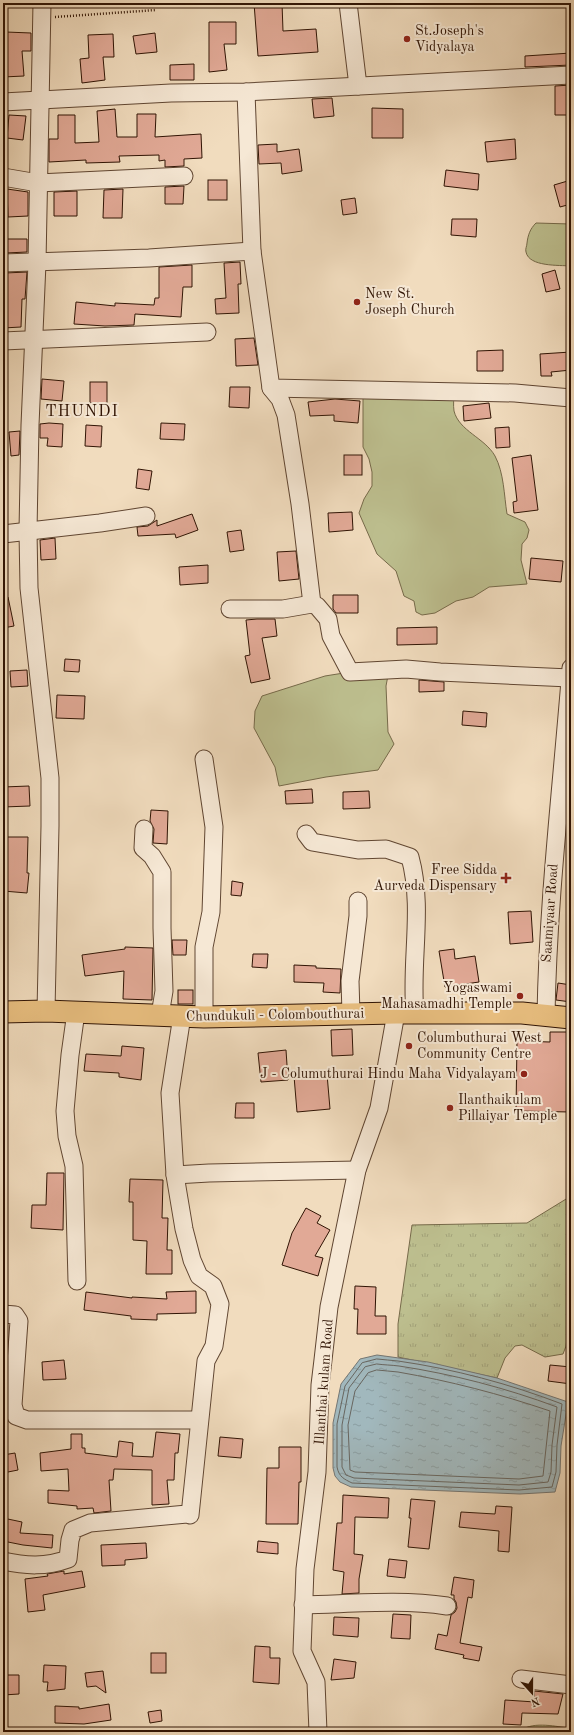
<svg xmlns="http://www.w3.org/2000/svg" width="574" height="1735" font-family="'Old Standard TT',serif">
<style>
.grass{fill:#bdbf8f;stroke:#766a4a}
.park{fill:url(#park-tufts);stroke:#766a4a}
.water{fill:url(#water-ripples);stroke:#747673}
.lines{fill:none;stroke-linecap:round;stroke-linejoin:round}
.shore{stroke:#686660;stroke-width:1}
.building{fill:#e1a996;stroke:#301404}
.minor-casing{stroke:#604632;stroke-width:19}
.major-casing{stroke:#301404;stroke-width:23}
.path{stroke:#301404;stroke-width:2.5;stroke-dasharray:1 2;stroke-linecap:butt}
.minor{stroke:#f6e8d5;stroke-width:17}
.major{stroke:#e8be7f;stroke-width:21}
.poi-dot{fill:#8f2418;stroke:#f6e8d5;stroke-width:1.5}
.labels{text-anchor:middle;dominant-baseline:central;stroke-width:4;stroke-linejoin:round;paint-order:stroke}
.poi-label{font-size:14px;fill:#301404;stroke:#f6e8d5;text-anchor:start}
.street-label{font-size:14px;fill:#301404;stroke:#f6e8d5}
.quarter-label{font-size:16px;letter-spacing:1px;fill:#301404;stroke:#f6e8d5}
</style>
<defs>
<pattern id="park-tufts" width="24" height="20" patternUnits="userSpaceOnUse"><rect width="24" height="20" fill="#bdbf8f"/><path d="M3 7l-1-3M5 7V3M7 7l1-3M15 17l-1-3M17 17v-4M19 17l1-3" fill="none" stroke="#a3a37a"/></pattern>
<pattern id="water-ripples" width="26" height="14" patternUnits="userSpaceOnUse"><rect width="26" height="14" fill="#a1b8bd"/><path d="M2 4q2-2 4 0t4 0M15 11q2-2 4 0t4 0" fill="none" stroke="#8b9da1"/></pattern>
</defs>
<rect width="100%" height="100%" fill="#f1dcbe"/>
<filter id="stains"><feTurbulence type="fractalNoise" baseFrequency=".005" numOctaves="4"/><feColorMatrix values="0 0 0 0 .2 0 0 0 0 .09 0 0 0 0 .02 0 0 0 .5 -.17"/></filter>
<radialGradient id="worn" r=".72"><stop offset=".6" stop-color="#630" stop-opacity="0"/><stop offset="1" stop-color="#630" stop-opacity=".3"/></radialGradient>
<!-- grass -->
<g class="grass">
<path d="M536,223L571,224V266C559,265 529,267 526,252C525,249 527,246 527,243C528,235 530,229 536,223Z"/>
<path d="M363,390L454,392C454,398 453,405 454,411C459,431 485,438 495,456C504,473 504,495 507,514L525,522L529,530L527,538L522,544L521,560L527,584L489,587L473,597L456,601L435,613L422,615L416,612L414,601L404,596L396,571L377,554L359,513L364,499L372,486V472L369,459L363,447Z"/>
<path d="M389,670L386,686L388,732L394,744L378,770L326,777L279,786L275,767L254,728L255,711L262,696L325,676L350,672Z"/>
<path d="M571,1716V1732H519C531,1721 553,1726 568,1728Z"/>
</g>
<!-- park -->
<path class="park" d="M571,1196V1309L566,1346L563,1354L545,1357L522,1345L515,1346L505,1358L497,1378L398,1357V1324L412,1225L527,1223Z"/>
<!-- water -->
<path class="water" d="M377,1355L428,1362L497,1378L568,1402L561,1446L560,1473L555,1492L520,1494L351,1487L340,1482L335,1476L333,1468V1423L341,1384L360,1359Z"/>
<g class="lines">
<!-- shore -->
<g class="shore">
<path d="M377,1359C384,1360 391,1360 398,1361C454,1369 510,1384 562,1404L557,1445L556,1472L552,1487L519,1490L352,1483C344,1479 339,1477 337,1467V1424L345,1386L362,1363Z"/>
<path d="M377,1364C384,1365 391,1365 399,1366C452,1374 506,1388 557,1407L552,1445L551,1472L548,1482L519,1485L354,1478L346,1475L342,1467V1425L349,1388L365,1367Z"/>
<path d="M377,1370C384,1371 391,1371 398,1372C450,1381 500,1394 550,1411L543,1476L519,1479L355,1472L350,1470L348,1425L355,1391L368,1373Z"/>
</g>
</g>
<!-- building -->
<g class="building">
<path d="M254,3H282L283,31L316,29L318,52L258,56Z"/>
<path d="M209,22H236V44H224L227,70L209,72Z"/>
<path d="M6,32L31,33V51H22L24,76L3,77V62H6Z"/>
<path d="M155,33L157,52L136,54L133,36Z"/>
<path d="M113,34L114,57H103L105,80L82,83L80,59L89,58L88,35Z"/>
<path d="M571,53V65L525,67V56Z"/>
<path d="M194,64V80H170V65Z"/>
<path d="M571,85V115H555V86Z"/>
<path d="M332,98L334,116L314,118L312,99Z"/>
<path d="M372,108L403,109V138H372Z"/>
<path d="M115,109L117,137H137V114H156L155,137L201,134L202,158L184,159V166L165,167V160L159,161V155L119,156L120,162L86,163V160L49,162V139H58V115H75V143L99,142L97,111Z"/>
<path d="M9,115L26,116L23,140L7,138Z"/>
<path d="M515,139L516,159L487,162L485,142Z"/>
<path d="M277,144V152L299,149L302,171L282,174L281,163L259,164L258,145Z"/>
<path d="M446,170L479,174L478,190L444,186Z"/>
<rect x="208" y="180" width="19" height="20"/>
<path d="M571,180V204L560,207L554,185Z"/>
<path d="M184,186L183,204H165V187Z"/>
<path d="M7,189L28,192V216L8,217Z"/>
<path d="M123,189L122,218H103L104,190Z"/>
<path d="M77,191V216H54V192Z"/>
<path d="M355,198L357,213L343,215L341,200Z"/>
<path d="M452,219H477L476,237L451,235Z"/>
<path d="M6,239H27V252L6,253Z"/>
<path d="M240,262L241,284H238L239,313L216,314L215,299L226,298L224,263Z"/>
<path d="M192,265V287H183L181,317L135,314L134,325L105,326L74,324L76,302L115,306V303L154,305L155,298H159V267Z"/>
<path d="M555,270L560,289L546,292L542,274Z"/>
<path d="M27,272L25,299H22L21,327L3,328L5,273Z"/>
<path d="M254,338L258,365L236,366L235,339Z"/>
<path d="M503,350V371H477V351Z"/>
<path d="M571,352V370L551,372L552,376H541L540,354Z"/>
<path d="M42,379L64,381L62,401L41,399Z"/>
<rect x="90" y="382" width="17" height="21"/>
<path d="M230,387H250L249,408L229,407Z"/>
<path d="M335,399L360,401L358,423L334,421V415L310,416L308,402Z"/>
<path d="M489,403L491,418L464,421L463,406Z"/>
<path d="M49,423L63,424L62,447L47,446L48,438H40V424Z"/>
<path d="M161,423L185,424L184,440L160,439Z"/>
<path d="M86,425L102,426L101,447L85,446Z"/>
<path d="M509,427L510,447L496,448L495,428Z"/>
<path d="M20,431L19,455L11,456L9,432Z"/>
<rect x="344" y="455" width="18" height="20"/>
<path d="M531,455L538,510L514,513L513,502L517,501L512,458Z"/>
<path d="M138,469L152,471L149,490L136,488Z"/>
<path d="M352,512L353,530L329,532L328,513Z"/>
<path d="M192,514L198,530L176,538L175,534L138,536L137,527L148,526L157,520V526Z"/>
<path d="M241,530L244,550L230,552L227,532Z"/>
<path d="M55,538L56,559L41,560L40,540Z"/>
<path d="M296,551L299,579L279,581L277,552Z"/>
<path d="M531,558L563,561L561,582L529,579Z"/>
<path d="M208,565V583L180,585L179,567Z"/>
<path d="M333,595H358V613H336L333,609Z"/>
<path d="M8,597L14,626L3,628V598Z"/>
<path d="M257,619H275L277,636L262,638L270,679L251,683L245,656L250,655L246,620Z"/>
<path d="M437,627V644L397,645V628Z"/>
<path d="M65,659L80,660L79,672L64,671Z"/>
<path d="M27,670L28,686L11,687L10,671Z"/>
<path d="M419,680L444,682V691L419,692Z"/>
<path d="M57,695L85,696L84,719L56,718Z"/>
<path d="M463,711L487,713L486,727L462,725Z"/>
<path d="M29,786L30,806L3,807V787Z"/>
<path d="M312,789L313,803L286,804L285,791Z"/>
<path d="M369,791L370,808L343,809V792Z"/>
<path d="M151,810L168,811L167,844L153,843L154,829L150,821Z"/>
<path d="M3,837H28L27,873H29L27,893L3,891Z"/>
<path d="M232,881L243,883L241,896L231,895Z"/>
<path d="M531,911L533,942L510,944L508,912Z"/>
<path d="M172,940H187L186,955H173Z"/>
<path d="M125,947L153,948L152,1000L123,999L124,971L85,976L82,955L125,949Z"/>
<path d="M454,949L455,959L475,956L479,982L445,987L439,951Z"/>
<path d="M253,954H268L267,968L252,967Z"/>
<path d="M294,965L316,966V968L341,969L340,993L323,992L324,983L294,982Z"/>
<path d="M558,983L571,985V1002L556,1000Z"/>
<rect x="178" y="990" width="15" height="14"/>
<path d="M352,1029L353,1055L332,1056L331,1030Z"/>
<path d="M550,1032H568L567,1081H571V1112L516,1111L517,1041L550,1042Z"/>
<path d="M122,1046L144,1048L141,1080L119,1077V1073L84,1071L86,1054L121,1056Z"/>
<path d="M286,1050L288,1080L261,1082L258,1053Z"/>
<path d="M327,1074L330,1109L297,1112L294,1076Z"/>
<path d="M236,1103H254V1118H235Z"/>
<path d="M47,1173H64L63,1230L31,1228L32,1205H46Z"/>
<path d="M130,1179L163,1180L162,1218H168L167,1250H172V1274H146L147,1241L133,1240V1202H129Z"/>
<path d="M306,1208L321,1216L317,1223L330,1230L315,1256L323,1258L318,1276L282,1265L292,1233Z"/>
<path d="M355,1286L376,1287L375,1316H386V1334H357L358,1309H354Z"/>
<path d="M196,1291V1313L157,1314V1320L131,1319V1316L84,1310L86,1292L132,1298V1297L167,1299L166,1292Z"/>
<path d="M64,1360L66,1379L43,1380L42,1362Z"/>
<path d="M550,1365L571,1367V1384L548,1381Z"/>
<path d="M156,1432L180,1434L178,1453H175L174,1480H167L169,1504L152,1505V1470L114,1469L113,1480H109L111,1511L94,1513L93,1508L77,1509V1506L48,1503V1490L69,1491L68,1469L41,1471L40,1453L71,1449V1434H82V1448H85V1453L117,1457L119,1441L133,1443L132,1456L153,1457Z"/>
<path d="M220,1437L243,1439L241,1458L218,1456Z"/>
<path d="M279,1447H301V1482H299L298,1524H266L267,1468H279Z"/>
<path d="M15,1453L18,1470L3,1473V1455Z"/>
<path d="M343,1495L389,1498L388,1518L355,1517L354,1554L363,1555L359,1579V1593L342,1594L344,1572L333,1570L337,1523H342Z"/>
<path d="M411,1499L435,1501L429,1549L408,1547L411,1518H409Z"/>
<path d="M496,1506L512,1507L509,1552L498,1551L499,1531L459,1527L461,1512L495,1514Z"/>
<path d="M3,1518L22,1522L20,1533L53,1535L52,1548L23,1545L3,1541Z"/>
<path d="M258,1541L278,1543V1554L257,1552Z"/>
<path d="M146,1543L147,1558L125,1560V1565L102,1566L101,1545Z"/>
<path d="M389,1559L407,1561L405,1578L387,1576Z"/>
<path d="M64,1571V1574L82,1571L85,1587L43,1595L45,1610L28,1612L25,1579L48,1576L47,1574Z"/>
<path d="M454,1577L474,1580L472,1598L468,1597L460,1643L482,1647L479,1661L463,1658L464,1655L435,1649L438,1634L447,1636L451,1615L455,1612L457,1608L456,1602L454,1599V1595H451Z"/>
<path d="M393,1614L411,1615L410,1639L391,1638Z"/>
<path d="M334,1617L359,1618L358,1637L333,1635Z"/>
<path d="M255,1646L270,1647V1658H280L279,1684L253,1682Z"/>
<rect x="151" y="1653" width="15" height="20"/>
<path d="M334,1659L356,1662L354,1678L331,1680Z"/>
<path d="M44,1665L66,1666L65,1689L47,1691L48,1682H43Z"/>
<path d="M103,1671L106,1693L96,1686L87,1687L85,1673Z"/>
<path d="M3,1675H19V1694L3,1695Z"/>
<path d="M534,1691L563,1694L558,1714L522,1713L521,1725L503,1724L505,1700L535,1702Z"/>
<path d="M109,1704L111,1720L84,1724L55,1723V1706L79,1707V1709Z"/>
<path d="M161,1710L162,1721L150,1723L148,1712Z"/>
</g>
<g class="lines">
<!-- minor casing -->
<g class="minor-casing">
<g id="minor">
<path d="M42,3L37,263L30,425L28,531L29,588L50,778V826L46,1011"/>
<path d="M348,3L358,86"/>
<path d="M246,92L252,251L271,388L515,393L571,398"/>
<path d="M3,102L171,93L246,92L571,75"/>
<path d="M3,177L38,183L184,176"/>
<path d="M3,263L149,258L252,251"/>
<path d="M3,341L207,332"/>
<path d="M271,388L280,399L286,415L300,504L312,604"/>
<path d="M3,534L100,523L146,516"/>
<path d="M230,609H283L312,604L317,606L328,619L331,636L350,672L406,669L440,672L570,678"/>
<path d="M204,759L214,827L211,912L204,947V1017"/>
<path d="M144,829L143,848L152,856L162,872V928L164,991L160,1015"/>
<path d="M306,834L312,842L358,850L386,849L410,857C424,908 410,962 415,1014"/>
<path d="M76,1012L70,1055L65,1111L67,1136L74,1166L77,1281"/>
<path d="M351,1014L350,981L358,916V901"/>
<path d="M546,1015C548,899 562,784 571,668"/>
<path d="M175,1175L209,1173L357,1170"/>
<path d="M3,1314L15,1315L19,1321L13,1405L16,1416L27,1420H199"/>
<path d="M3,1561C26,1566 46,1567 68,1559L70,1540L73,1530L90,1523L187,1514L190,1515L206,1361L214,1346L220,1304L213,1286L199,1276L192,1260L184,1229L175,1175L170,1093L182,1016"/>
<path d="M303,1605C351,1604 400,1599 447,1606"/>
<path d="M521,1679L571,1685"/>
<path d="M318,1732L316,1682L302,1651L305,1569L317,1472L320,1385L323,1360L329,1307L357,1170L379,1108L396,1013"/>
</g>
</g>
<!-- major casing -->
<g class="major-casing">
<path id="major" d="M3,1012L46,1011L204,1017L396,1013H522L571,1018"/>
</g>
<!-- path -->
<path class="path" d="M55,17L156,10"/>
<!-- minor -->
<use href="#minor" class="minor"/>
<!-- major -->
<use href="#major" class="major"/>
</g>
<!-- markers -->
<g class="poi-dot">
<circle cx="407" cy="39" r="4"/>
<circle cx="357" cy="302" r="4"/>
<path d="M504 872h4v4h4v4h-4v4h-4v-4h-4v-4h4z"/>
<circle cx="520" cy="996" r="4"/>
<circle cx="409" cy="1046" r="4"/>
<circle cx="524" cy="1074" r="4"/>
<circle cx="450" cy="1108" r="4"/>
</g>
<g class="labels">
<!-- poi labels -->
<g class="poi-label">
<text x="415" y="31">St.Joseph's<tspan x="415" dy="16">Vidyalaya</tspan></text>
<text x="365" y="294">New St.<tspan x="365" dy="16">Joseph Church</tspan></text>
<text x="497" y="870" text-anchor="end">Free Sidda<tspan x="497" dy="16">Aurveda Dispensary</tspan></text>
<text x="512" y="988" text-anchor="end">Yogaswami<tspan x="512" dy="16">Mahasamadhi Temple</tspan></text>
<text x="417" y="1038">Columbuthurai West<tspan x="417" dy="16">Community Centre</tspan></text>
<text x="516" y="1074" text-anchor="end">J - Columuthurai Hindu Maha Vidyalayam</text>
<text x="458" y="1100">Ilanthaikulam<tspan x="458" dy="16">Pillaiyar Temple</tspan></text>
</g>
<!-- street labels -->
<g class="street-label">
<text transform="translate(550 913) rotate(-86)">Saamiyaar Road</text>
<text transform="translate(275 1015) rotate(-1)">Chundukuli - Colombouthurai</text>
<text transform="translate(324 1382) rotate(-86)">Illanthai kulam Road</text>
</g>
<!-- quarter labels -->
<g class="quarter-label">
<text x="82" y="412">THUNDI</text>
</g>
</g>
<!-- margin -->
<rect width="574" height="1735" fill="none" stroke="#f1dcbe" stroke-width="16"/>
<rect x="4" y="4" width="566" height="1727" fill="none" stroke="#301404" stroke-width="2"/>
<rect x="8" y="8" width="558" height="1719" fill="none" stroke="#301404"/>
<!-- north arrow -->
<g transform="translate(532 1693) rotate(159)" stroke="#f6e8d5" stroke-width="3" paint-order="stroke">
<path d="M0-3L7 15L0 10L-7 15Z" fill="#301404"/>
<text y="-6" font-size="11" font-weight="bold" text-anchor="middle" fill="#301404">N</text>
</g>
<rect width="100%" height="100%" filter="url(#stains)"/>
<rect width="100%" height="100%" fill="url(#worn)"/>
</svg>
